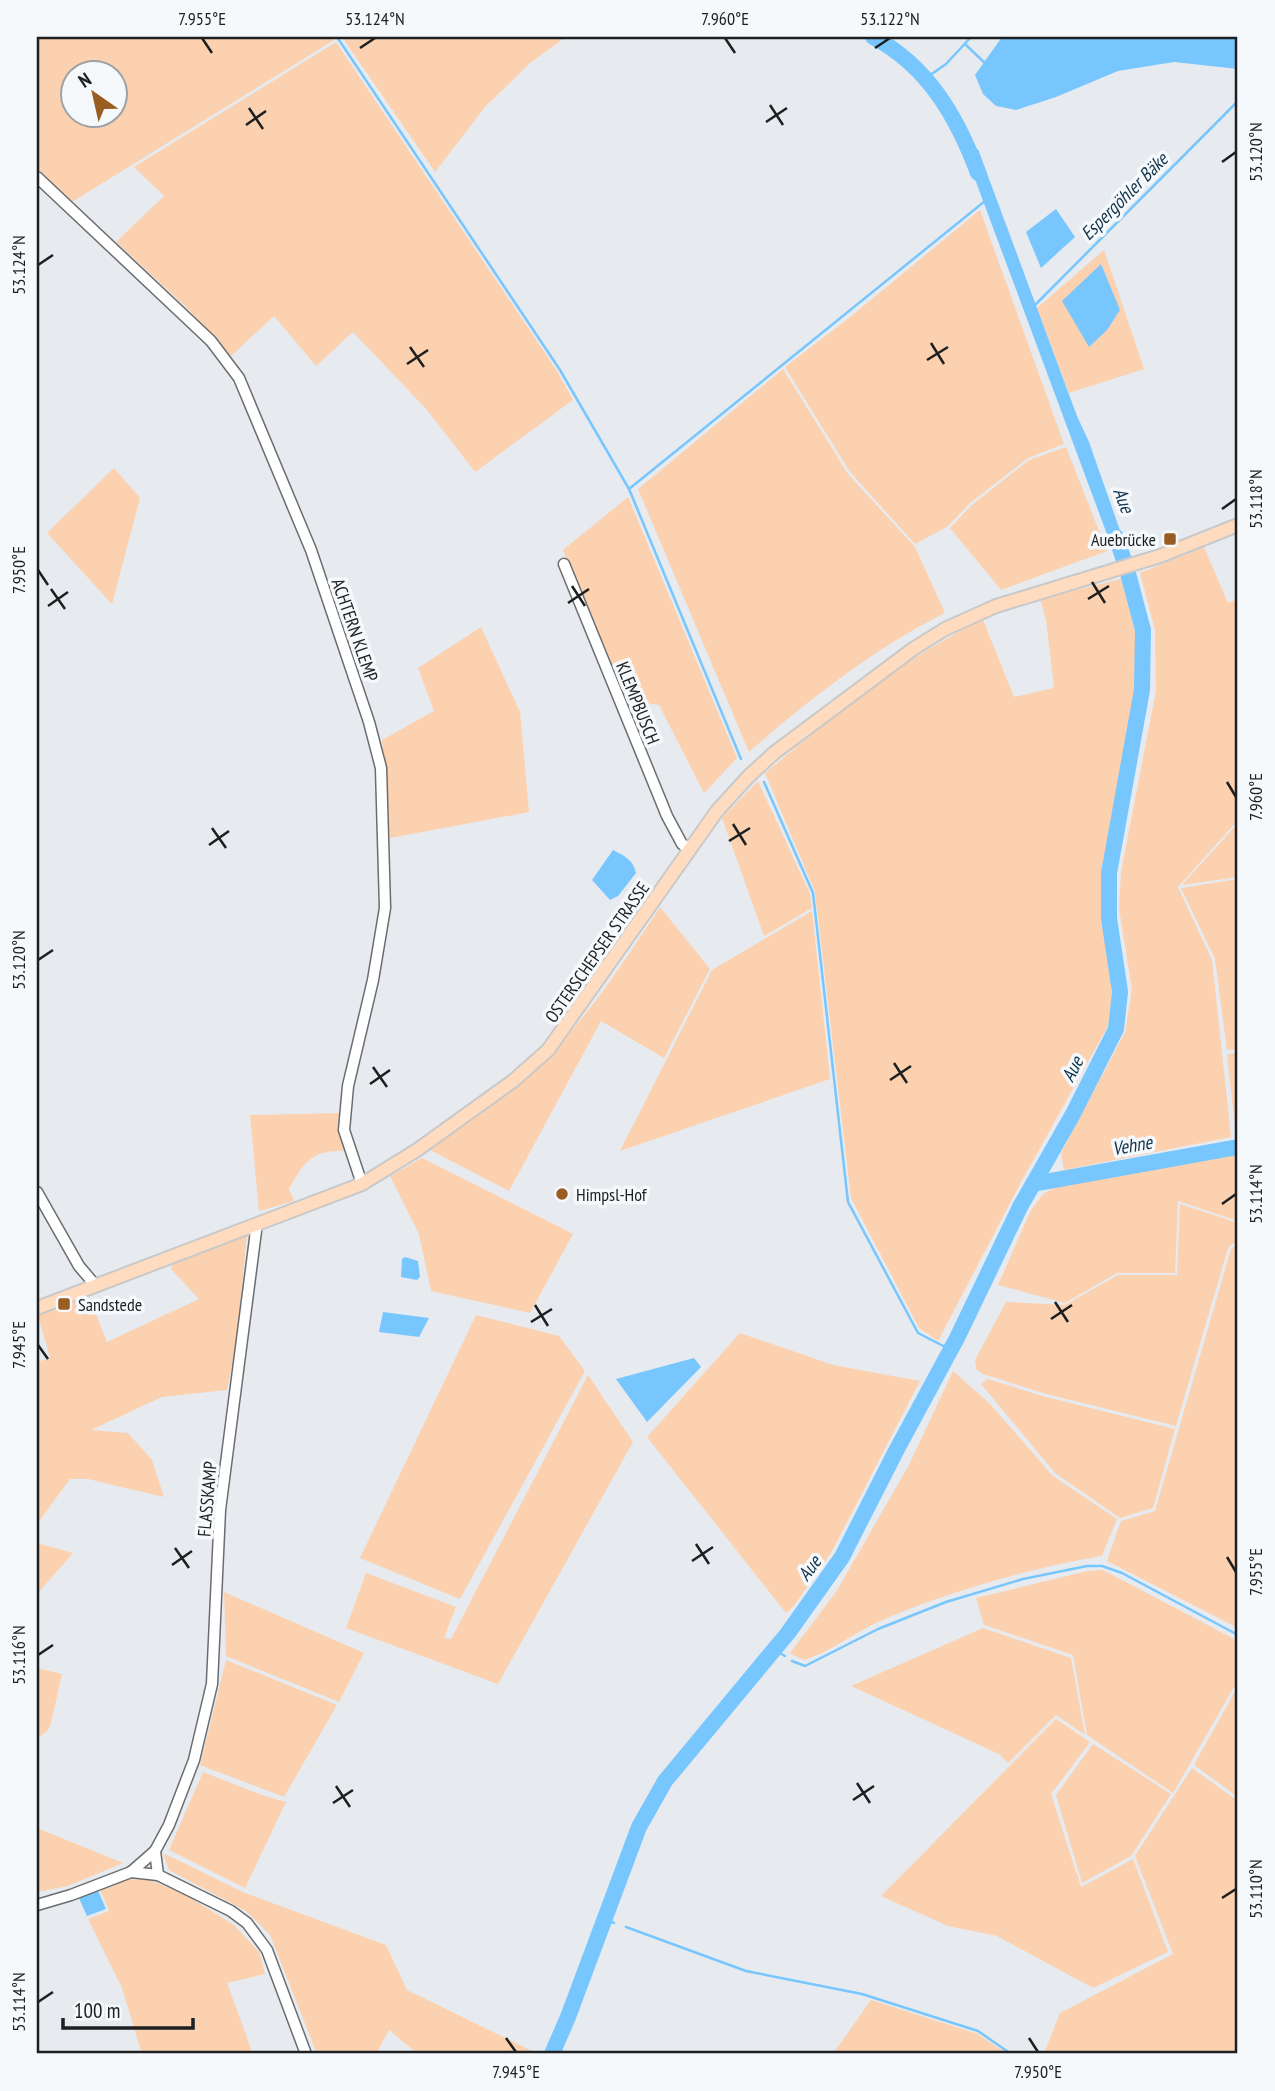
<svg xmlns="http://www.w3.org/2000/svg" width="1275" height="2091" font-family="'PT Sans Narrow',sans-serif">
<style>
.green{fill:#fbd1af;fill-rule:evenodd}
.water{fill:#78c6fe}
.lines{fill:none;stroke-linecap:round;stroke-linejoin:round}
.stream{stroke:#78c6fe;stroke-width:2.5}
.river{stroke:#78c6fe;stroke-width:16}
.minor-casing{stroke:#6a6d70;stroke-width:13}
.major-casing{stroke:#c9c9c9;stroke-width:16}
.minor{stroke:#fff;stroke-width:10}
.major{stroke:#ffdcbf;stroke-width:12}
.ticks{fill:none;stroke:#1d1f20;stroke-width:2.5}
.poi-dot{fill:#9a5c21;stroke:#f5f9fc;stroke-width:2.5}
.labels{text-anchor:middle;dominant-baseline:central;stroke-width:7;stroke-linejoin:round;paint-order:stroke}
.poi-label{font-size:18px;fill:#1d1f20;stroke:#f5f9fc;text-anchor:start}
.street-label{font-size:18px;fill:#1d1f20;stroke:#f5f9fc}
.water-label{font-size:19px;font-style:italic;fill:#12334a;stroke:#f5f9fc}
.neatline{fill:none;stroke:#1d1f20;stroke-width:2.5}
.ticks-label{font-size:18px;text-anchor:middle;fill:#1d1f20}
</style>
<rect width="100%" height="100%" fill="#e7ebef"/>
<!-- green -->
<g class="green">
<path d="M37,37H332L334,40L72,202L37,168ZM74,74H116V116H74Z"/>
<path d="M342,37H566L530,63L485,107L435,172Z"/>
<path d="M336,42L557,371L573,400L475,472L427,410L353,332L316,366L274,316L231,356L185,306L116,242L164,196L134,167Z"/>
<path d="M980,210L1064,444L1028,458L970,503L947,527L915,544L850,472L785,367L849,318Z"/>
<path d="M1104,250L1144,369L1069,393L1037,308Z"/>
<path d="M783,369L848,474L915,547L945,613C876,647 807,701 749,752L638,489Z"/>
<path d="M1066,447L1107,551L1001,590L950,528L973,504L1029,460Z"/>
<path d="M114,468L140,498L112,604L47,533Z"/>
<path d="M628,497L737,758L704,793L659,705L628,701L563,550Z"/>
<path d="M1204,547L1228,603L1238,599V820L1178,887L1212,960L1231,1137L1064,1170L1061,1153L1125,1032L1132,989L1119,909L1121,872L1156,691L1155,630L1140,573Z"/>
<path d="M1121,579L1135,632V692L1102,868L1103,919L1112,996L1108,1026L1021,1182L938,1341L919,1328L851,1198L815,892L765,773C833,717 903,657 983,620L1014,697L1054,688L1046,620L1040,599Z"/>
<path d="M481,627L520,712L529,812L390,838L382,740L434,711L418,668Z"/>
<path d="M758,781L810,894L812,908L764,936L722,818Z"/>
<path d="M1238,823V877L1182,885Z"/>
<path d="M1238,879V1049L1227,1050L1215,959L1181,888Z"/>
<path d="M660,907L710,969L664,1058L601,1021L509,1191L430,1150C476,1116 524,1084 563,1041C599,1000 630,953 660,907Z"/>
<path d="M812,911L830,1079L620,1151L712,970Z"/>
<path d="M1238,1053V1136H1236L1227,1054Z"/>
<path d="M343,1113L342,1130L344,1151C311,1150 304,1162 289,1189L294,1201L259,1211L250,1115Z"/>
<path d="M1238,1152V1221L1178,1201L1175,1273H1117L1065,1303L998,1285L1031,1210L1044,1193L1066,1183Z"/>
<path d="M422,1158L573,1234L530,1313L431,1291L419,1234L390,1176Z"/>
<path d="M1180,1204L1238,1223V1240L1228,1248L1176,1426L1046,1394L983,1374L976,1369L975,1360L1006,1302L1065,1305L1118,1275H1177Z"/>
<path d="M247,1235L237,1337L227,1390L162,1397L91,1430L128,1433L152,1460L164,1497L88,1479H70L37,1524V1362L50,1358L38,1315L86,1297L91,1302L107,1342L199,1299L171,1269L172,1264Z"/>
<path d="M1238,1244V1628L1107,1561L1121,1521L1155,1511L1231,1249Z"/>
<path d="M476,1315L559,1336L585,1371L460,1599L360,1558Z"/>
<path d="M740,1333L833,1365L920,1381L831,1553L793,1607L786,1613L647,1437Z"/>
<path d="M953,1371L990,1404L1053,1476L1117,1519L1102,1556C1031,1568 941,1593 876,1623C851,1635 830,1652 804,1660L790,1653L836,1592L909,1465Z"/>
<path d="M588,1375L633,1442L498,1684L346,1628L366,1573L456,1607L444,1638L451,1639Z"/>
<path d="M988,1379L1046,1397L1175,1429L1153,1508L1120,1518L1055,1473L981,1384Z"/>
<path d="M37,1543L73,1553L37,1594Z"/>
<path d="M1103,1570L1238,1641V1680L1173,1793L1087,1735L1073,1655L984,1625L976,1598L1088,1571Z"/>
<path d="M224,1592L364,1653L339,1702L226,1656Z"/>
<path d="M983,1628L1071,1658L1085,1735L1056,1715L1008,1763L999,1754L851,1686Z"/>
<path d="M226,1660L337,1705L284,1797L200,1765Z"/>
<path d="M37,1668L62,1674L51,1723L48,1730L37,1739Z"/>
<path d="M1238,1686V1797L1194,1765Z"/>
<path d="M1056,1719L1090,1742L1051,1794L1081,1887L1133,1859L1168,1952L1093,1988L997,1936L948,1926L881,1896Z"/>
<path d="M1093,1744L1171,1794L1131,1856L1082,1883L1056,1795Z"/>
<path d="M1192,1768L1238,1801V2052L1236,2054H1044L1060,2013L1173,1954L1135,1856Z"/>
<path d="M203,1772L262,1795L286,1802L245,1888L169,1850Z"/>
<path d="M37,1828L123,1863L68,1886L37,1892Z"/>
<path d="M163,1853L245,1893L386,1945L407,1990L536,2053L535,2054H418L389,2030L376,2054H317L270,1935L246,1911L169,1870Z"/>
<path d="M126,1879L151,1880L189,1897L234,1925L259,1952L265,1974L227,1983L253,2054H142L122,1988L88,1919L109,1911L99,1887Z"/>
<path d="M871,2000L978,2034L1007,2054H833Z"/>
</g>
<!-- water -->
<g class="water">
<path d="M1002,37H1238V69L1174,62L1118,71L1056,97L1016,110L996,106L983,94L975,75Z"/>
<path d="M978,149L1077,416L1089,442L1129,556L1119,559L1116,550L1111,545L966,155Z"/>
<path d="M1056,209L1075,237L1041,268L1026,232Z"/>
<path d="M1101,264L1120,310L1107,330L1089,347L1062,301Z"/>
<path d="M613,850C625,856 633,860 636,873L618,896L610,900L592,880Z"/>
<path d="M405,1257L418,1261L420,1277L417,1280L401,1277L402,1259Z"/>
<path d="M383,1312L429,1318L419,1337L379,1332Z"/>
<path d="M694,1358L701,1367L647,1422L616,1379Z"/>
<path d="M97,1888L106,1909L87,1916L78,1896Z"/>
</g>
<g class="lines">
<!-- stream -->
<g class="stream">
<path d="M337,37L560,370L629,489L985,201"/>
<path d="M965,44L988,66"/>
<path d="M926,78L946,64L971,37"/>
<path d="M1036,304L1238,101"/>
<path d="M629,489L741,759"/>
<path d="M764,782L813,893L848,1202L918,1333L951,1350"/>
<path d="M774,1650L785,1656"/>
<path d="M792,1661L805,1666L878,1629L946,1602L1023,1579L1087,1566H1102L1122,1573L1238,1635"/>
<path d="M604,1919L614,1923"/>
<path d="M626,1927L746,1971L862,1994L978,2031L1011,2054"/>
</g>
<!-- river -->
<g class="river">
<path d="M873,37C928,66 957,117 978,173"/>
<path d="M1033,1184L1238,1147"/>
<path d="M552,2054L568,2017L639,1827L665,1781L788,1633L842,1557L896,1451L957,1338L1020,1207L1073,1114L1116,1029L1120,992L1109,918V873L1142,690L1143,630L1126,566L1116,537"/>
</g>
<!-- minor casing -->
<g class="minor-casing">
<g id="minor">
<path d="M37,177L211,341L239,378L311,550L369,722L381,768L385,908L373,980L348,1086L344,1130L362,1184"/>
<path d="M564,564L667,816L682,844L690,849"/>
<path d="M37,1192L79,1266L96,1286"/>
<path d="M131,1872L155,1851"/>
<path d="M158,1875L155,1851L169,1825L194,1760L212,1684L220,1510L256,1231L255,1225"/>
<path d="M37,1905L71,1895L131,1872L158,1875L231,1911L247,1923L267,1950L306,2054"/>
</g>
</g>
<!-- major casing -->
<g class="major-casing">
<path id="major" d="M37,1308L362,1184L417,1150L513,1081L548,1050L717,811L748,777L774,753L913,649L945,629L996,606L1160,556L1238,525"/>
</g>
<!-- minor -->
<use href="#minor" class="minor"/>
<!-- major -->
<use href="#major" class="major"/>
</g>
<!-- ticks -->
<path class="ticks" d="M202,38L212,53M725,38L735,53M360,48L375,38M875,48L890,38M770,105L783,125M249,108L263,129M766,122L787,108M246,125L266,111M1222,162L1236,152M38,265L53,255M931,343L944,364M410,347L424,367M927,360L948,347M407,364L428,350M1222,509L1236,499M38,570L48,585M1092,582L1105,603M572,586L585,606M51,589L65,609M1088,599L1109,586M568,603L589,589M48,606L68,592M1227,782L1236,797M733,824L746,845M212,828L226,848M729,841L750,828M209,845L229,831M38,960L53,950M894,1063L907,1083M373,1067L387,1087M890,1080L911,1066M370,1084L390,1070M1222,1204L1236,1194M1055,1302L1068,1322M535,1305L548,1326M1051,1319L1072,1305M531,1322L552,1309M38,1345L48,1359M696,1544L709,1564M175,1548L189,1568M1227,1557L1236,1572M692,1561L713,1547M172,1565L192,1551M38,1655L53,1645M857,1783L870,1803M336,1786L350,1807M853,1800L874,1786M333,1803L353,1790M1222,1898L1236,1889M38,2002L53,1992M506,2038L516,2052M1029,2038L1038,2052"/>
<!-- markers -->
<g class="poi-dot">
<rect x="1163" y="532" width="14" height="14" rx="3.5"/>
<circle cx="562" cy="1194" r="7"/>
<rect x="57" y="1297" width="14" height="14" rx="3.5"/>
</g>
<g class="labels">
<!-- poi labels -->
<g class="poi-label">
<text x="1156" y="539" text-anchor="end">Auebrücke</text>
<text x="576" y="1194">Himpsl-Hof</text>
<text x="78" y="1304">Sandstede</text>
</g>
<!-- street labels -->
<g class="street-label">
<text transform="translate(355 630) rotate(71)">ACHTERN KLEMP</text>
<text transform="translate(638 703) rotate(68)">KLEMPBUSCH</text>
<text transform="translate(597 952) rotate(-55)">OSTERSCHEPSER STRASSE</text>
<text transform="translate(207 1499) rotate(-85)">FLASSKAMP</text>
</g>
<!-- water labels -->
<g class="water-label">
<text transform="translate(1124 196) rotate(-45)">Espergöhler Bäke</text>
<text transform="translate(1124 500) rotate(69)">Aue</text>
<text transform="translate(1072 1069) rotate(-63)">Aue</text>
<text transform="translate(1132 1145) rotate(-10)">Vehne</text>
<text transform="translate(809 1568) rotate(-54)">Aue</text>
</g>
</g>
<!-- border -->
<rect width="1275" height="2091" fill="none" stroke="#f5f9fc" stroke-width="77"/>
<!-- north arrow -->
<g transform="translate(94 94) rotate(326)"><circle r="33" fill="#f5f9fc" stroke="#9fa2a4" stroke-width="2"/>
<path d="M0-5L12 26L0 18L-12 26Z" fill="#9a5c21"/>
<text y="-10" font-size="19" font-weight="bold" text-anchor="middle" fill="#1d1f20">N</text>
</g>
<!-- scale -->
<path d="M63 2018v10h130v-10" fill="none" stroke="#1d1f20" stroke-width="3.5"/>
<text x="74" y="2018" font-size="21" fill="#1d1f20" stroke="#f5f9fc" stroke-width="5" paint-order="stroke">100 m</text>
<rect x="38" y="38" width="1198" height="2014" class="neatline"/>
<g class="ticks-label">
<text x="202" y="25">7.955°E</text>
<text x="375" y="25">53.124°N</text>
<text x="725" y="25">7.960°E</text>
<text x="890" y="25">53.122°N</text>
<text transform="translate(1256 152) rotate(-90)" y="6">53.120°N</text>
<text transform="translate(19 265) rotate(-90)" y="6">53.124°N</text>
<text transform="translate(1256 499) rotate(-90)" y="6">53.118°N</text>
<text transform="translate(19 570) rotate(-90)" y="6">7.950°E</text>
<text transform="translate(1256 797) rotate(-90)" y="6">7.960°E</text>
<text transform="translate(19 960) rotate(-90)" y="6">53.120°N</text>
<text transform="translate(1256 1194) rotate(-90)" y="6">53.114°N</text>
<text transform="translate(19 1345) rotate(-90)" y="6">7.945°E</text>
<text transform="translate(1256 1572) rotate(-90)" y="6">7.955°E</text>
<text transform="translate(19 1655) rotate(-90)" y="6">53.116°N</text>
<text transform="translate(1256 1889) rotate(-90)" y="6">53.110°N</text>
<text transform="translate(19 2002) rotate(-90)" y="6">53.114°N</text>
<text x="516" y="2078">7.945°E</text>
<text x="1038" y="2078">7.950°E</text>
</g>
</svg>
